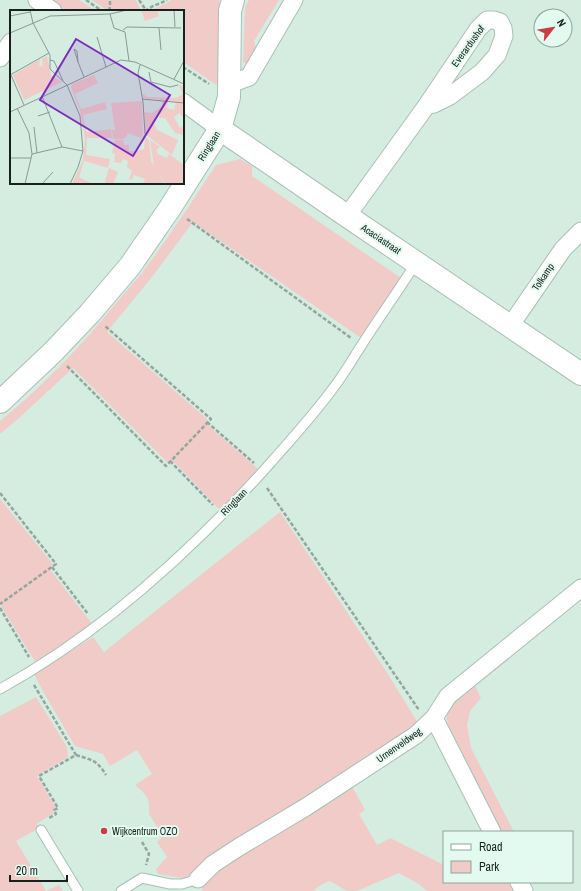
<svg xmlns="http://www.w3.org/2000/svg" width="581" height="891" font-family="'Archivo Narrow',sans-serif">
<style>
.green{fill:#f1cbc8}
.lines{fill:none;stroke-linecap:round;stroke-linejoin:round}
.service-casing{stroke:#a9c0b5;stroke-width:11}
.minor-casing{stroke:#a9c0b5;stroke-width:19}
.tertiary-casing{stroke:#a9c0b5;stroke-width:24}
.path{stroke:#94a69d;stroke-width:2.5;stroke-dasharray:4 2;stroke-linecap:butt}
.service{stroke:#fff;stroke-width:9}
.minor{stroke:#fff;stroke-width:17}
.tertiary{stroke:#fff;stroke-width:22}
.poi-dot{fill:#cc3d40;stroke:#e2faef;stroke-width:1.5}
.labels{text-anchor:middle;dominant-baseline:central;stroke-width:4;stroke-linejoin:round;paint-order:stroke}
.street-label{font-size:10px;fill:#18211d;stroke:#e2faef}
.poi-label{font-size:10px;fill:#18211d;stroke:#e2faef;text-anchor:start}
.inset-road{fill:none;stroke:#899b93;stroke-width:1}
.view{fill:#7b2cbf;fill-opacity:0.15;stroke:#7b2cbf;stroke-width:2}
.inset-edge{fill:none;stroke:#18211d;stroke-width:2}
</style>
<rect width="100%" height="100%" fill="#d5ece1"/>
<!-- green -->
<g class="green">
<path d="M50,0H79L96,11H67Z"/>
<path d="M92,0H136L141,11H108Z"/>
<path d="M171,0H219L220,5L218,86L183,62V11H149L167,3Z"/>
<path d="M249,0H279L254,41L257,51L248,65L243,62L245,7Z"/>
<path d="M240,159L252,166V176L401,278L361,338L193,222L152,277L107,332L207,419L209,426L259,470L241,490L220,510L175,463L167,462L73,368L19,418L0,434V421C43,386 82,345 117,302C126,291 136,281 144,270C170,236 193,200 216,165Z"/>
<path d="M0,499L52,563L51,571L93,625L36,663L1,606L0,605Z"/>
<path d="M280,512L386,671L418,723L306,800L217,853L191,875L182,878L158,874L156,869L167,857L157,842L163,836L149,814V804L147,797L142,791L135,785L152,774L137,750L110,766L103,754L75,746L44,693L34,674L93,637L104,652Z"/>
<path d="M473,682L481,698L470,711L467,725L471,748L514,832H497L454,744C451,735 447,725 447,716C447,701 463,691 473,682Z"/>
<path d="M36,697L67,747L68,757L37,776L56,808L52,810L54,813L36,824L39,828L16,841L46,891L59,885L63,891H0V716Z"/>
<path d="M352,786L365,810L359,814L377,845L390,838L444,865V882H513L518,891H427L419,884L399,873L357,891H347L330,881L322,884L313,891H202L204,883L214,870Z"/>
</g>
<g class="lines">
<!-- service casing -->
<g class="service-casing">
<g id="service">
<path d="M0,689C105,631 195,548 274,459C295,435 316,412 334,387C344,374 352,360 361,346C379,318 398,291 416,263"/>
<path d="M41,830L78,891"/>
<path d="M121,891L142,878L170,884H182L198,879"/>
</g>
</g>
<!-- minor casing -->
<g class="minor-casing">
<g id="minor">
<path d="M37,0L53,11"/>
<path d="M0,58L11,42"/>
<path d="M230,84L249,77L294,0"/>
<path d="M183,102L220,129"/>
<path d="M347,216L427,105L434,104L450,96L482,72L497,55L504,36L503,28L500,22L494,20H487L478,29L427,105"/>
<path d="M510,326L563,249L581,231"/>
<path d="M434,718L492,832"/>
<path d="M198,879L213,864L239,847L306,807L416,735L434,718L448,696L581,588"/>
<path d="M519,882L524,891"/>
</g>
</g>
<!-- tertiary casing -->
<g class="tertiary-casing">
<g id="tertiary">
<path d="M220,129L347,216L581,374"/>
<path d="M0,402L53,352L90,313L130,266L170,208L220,129L229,97L230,11L233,0"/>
</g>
</g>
<!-- path -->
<g class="path">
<path d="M86,0L102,11"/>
<path d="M139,0L146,10"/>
<path d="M109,11L110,7V0"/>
<path d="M145,11L153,6L163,2L167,0"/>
<path d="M183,67L209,84"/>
<path d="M187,219L351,338"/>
<path d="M67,366L166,466L211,419L105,326"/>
<path d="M207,422L254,463"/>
<path d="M170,461L213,505"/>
<path d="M267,488L419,710"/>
<path d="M0,493L56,564L0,604"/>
<path d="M52,567L88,614"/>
<path d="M0,608L29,657"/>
<path d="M34,685L76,755L39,776L58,808L54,810L56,814L49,818"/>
<path d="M76,755C92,760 97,760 106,775"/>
<path d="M142,842L149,854L146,865"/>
</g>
<!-- service -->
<use href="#service" class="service"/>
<!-- minor -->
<use href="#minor" class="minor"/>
<!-- tertiary -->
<use href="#tertiary" class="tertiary"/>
</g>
<!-- markers -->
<circle class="poi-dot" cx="104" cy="831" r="4"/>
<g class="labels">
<!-- street labels -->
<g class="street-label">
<text transform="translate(468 46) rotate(-54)">Everardushof</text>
<text transform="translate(209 146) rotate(-58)">Ringlaan</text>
<text transform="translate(381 239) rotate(34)">Acaciastraat</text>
<text transform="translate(543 277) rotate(-56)">Tolkamp</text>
<text transform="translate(234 502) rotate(-46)">Ringlaan</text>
<text transform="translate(399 745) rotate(-35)">Urnenveldweg</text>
</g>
<!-- poi labels -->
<g class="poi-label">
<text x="112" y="831">Wijkcentrum OZO</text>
</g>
</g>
<!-- overview -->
<g transform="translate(10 10)">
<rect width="174" height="174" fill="#d5ece1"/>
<path d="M131,0H147L149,6L135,11ZM37,46L41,65L52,72L14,90L3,65L30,49L29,55L33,57L32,49ZM84,65L88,73L65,84L71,99L95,92L97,99L73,105L76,122L101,119L102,128H77L76,145L100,149L98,158L74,151L69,167L83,174H62L73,150L75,129L70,100L61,77L62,74ZM168,74L174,77V93L133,88L131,83L138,87L166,88L173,84ZM132,91L133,126L131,128L117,123V126L113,129H103L102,120H105L101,93ZM152,91L158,92L157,98L164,100L166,92L174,94V108L169,103L164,107L170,118L174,116V125L165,123L155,108H149L150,101L147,103L143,112L147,120L168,130L162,145L135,124L134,102L142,103L152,96ZM135,127L139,130L141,151L144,156L140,130L150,137L146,140L148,144L157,148L159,144L174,155V174H156L147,162L155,174H133L135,169L124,165L122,170L119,169L122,161L117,157L118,151L113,149L111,153L104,152L105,144L102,143L105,130H113L114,135H119V141H126L134,139ZM99,158L108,162L103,174H96L95,171Z" fill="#f1cbc8"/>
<path class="inset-road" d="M20,0L23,13L40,45V59L57,75L70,106L73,141L68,157L60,174M164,0L165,17M100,4L104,18L115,22L119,51M0,6L20,2M149,18L151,40M113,20L117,17L171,18M0,23L40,6L100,4L117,0M87,27L96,57M40,50L44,51L53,71M68,52L64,39L67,41L68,52L74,67M130,55L128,63L133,92L135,124M139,62L141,72L160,77L168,75M0,65L39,43M1,65L14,95M164,69L174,51M32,86L52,137M132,89L174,93M7,98L19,123L22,144L15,174M0,102L111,50L125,52L174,74M28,106L40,102M24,117L27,143M22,144L52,137L73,141M0,148H21M32,174L43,162"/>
<path class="view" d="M66,29L160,85L123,146L30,90Z"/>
<rect width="174" height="174" class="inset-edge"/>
</g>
<!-- legend -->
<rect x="443" y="831" width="130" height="52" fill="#e2faef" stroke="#91a39b"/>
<rect x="451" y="844" width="20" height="6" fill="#ffffff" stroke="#91a39b"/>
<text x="479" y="851" font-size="12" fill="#18211d">Road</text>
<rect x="451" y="861" width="20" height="12" fill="#f1cbc8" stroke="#91a39b"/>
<text x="479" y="871" font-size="12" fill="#18211d">Park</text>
<!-- north arrow -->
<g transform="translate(553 28) rotate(59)"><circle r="19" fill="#e2faef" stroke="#91a39b"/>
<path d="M0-3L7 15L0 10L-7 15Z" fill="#cc3d40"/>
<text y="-6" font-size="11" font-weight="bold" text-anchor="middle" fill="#18211d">N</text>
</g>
<!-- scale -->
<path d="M10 875v6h57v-6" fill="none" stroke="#18211d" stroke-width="2"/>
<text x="16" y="875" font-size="12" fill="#18211d" stroke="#e2faef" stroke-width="3" paint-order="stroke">20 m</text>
</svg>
